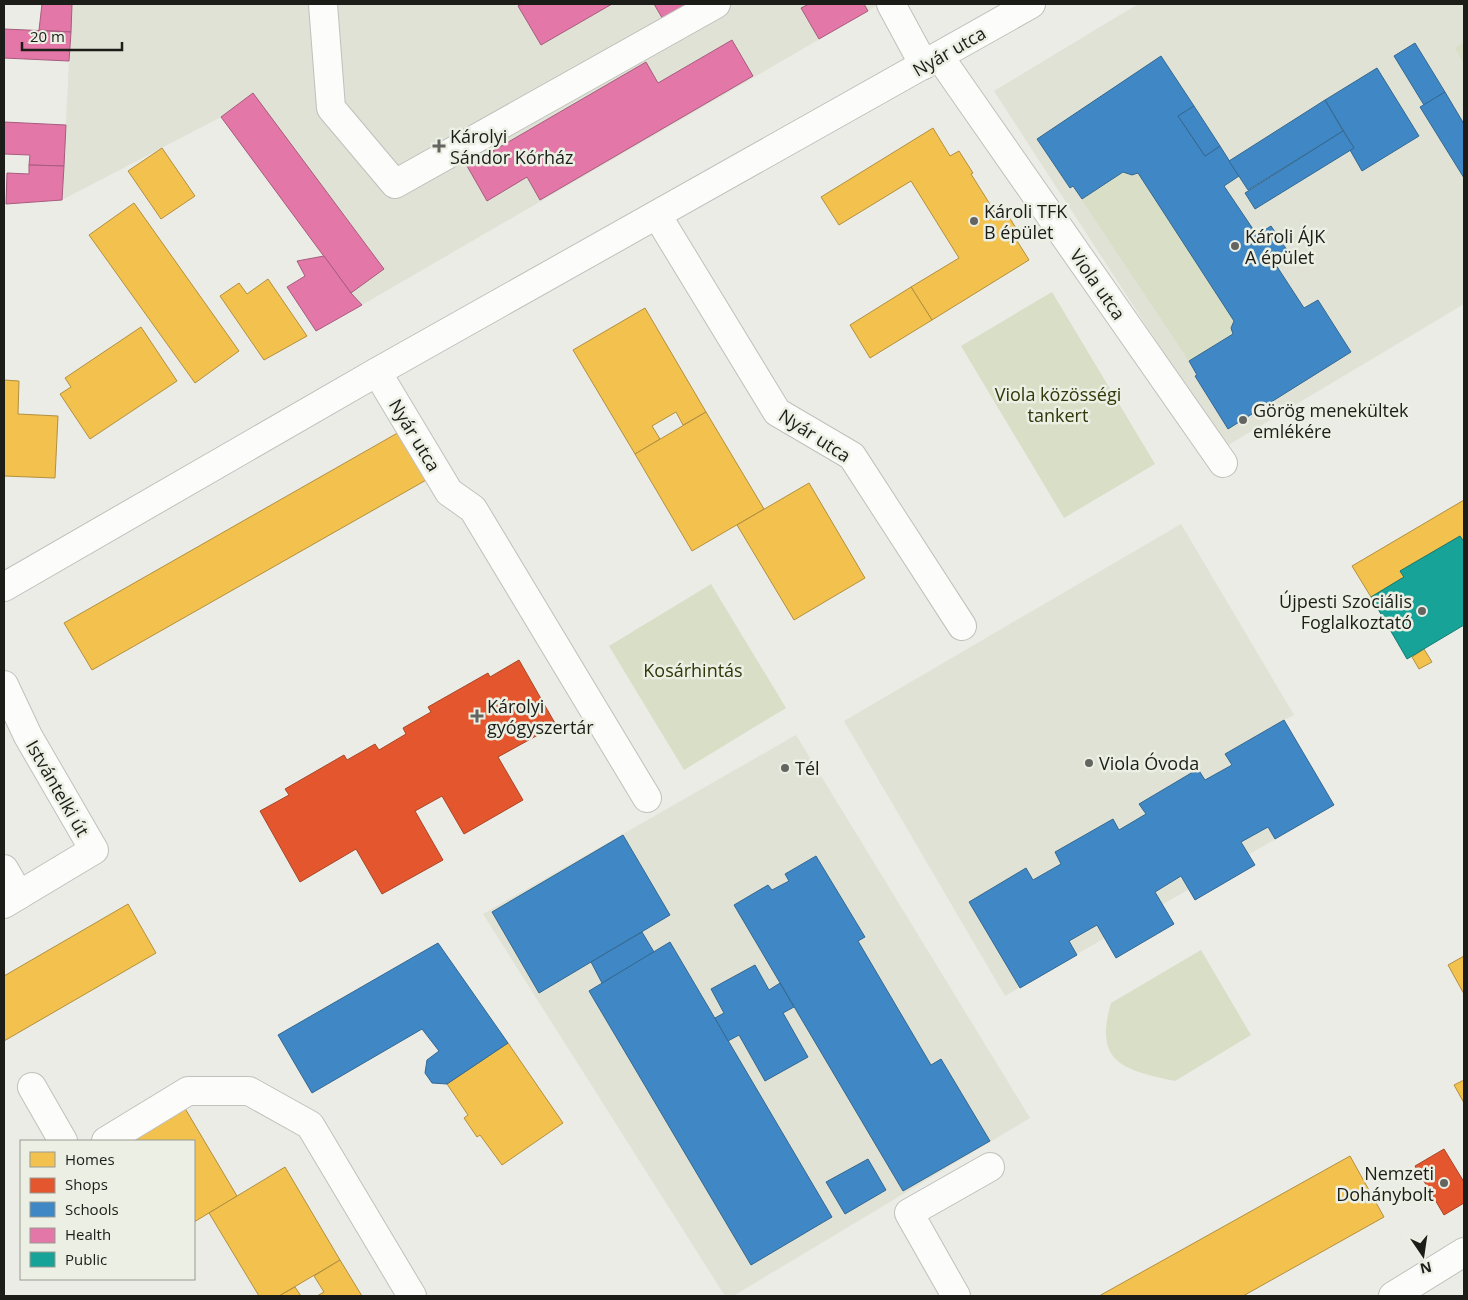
<svg xmlns="http://www.w3.org/2000/svg" width="1468" height="1300" font-family="'Open Sans',sans-serif">
<style>
.built{fill:#dfe2d5}
.green{fill:#d9dec7}
.homes{fill:#f2c14e;stroke:#b2903e}
.shops{fill:#e4572e;stroke:#a84628}
.schools{fill:#3f88c5;stroke:#346891}
.health{fill:#e377a8;stroke:#a75c7d}
.public{fill:#17a398;stroke:#187b72}
.lines{fill:none;stroke-linecap:round;stroke-linejoin:round}
.minor-casing{stroke:#c0c0bc;stroke-width:30}
.minor{stroke:#fcfcfb;stroke-width:28}
.poi-dot{fill:#646561;stroke:#ecefe3;stroke-width:2}
.labels{text-anchor:middle;dominant-baseline:central;stroke-width:5;stroke-linejoin:round;paint-order:stroke}
.street-label{font-size:18px;fill:#1c1d19;stroke:#ecefe3}
.poi-label{font-size:18px;fill:#1c1d19;stroke:#ecefe3;text-anchor:start}
.park-label{font-size:18px;fill:#313708;stroke:#ecefe3}
</style>
<rect width="100%" height="100%" fill="#ebece6"/>
<!-- built -->
<g class="built">
<path d="M72,4H880L362,305L351,293L221,117L62,200Z"/>
<path d="M1138,4H1464V304L1225,447L994,91Z"/>
<path d="M1181,524L1294,715L1284,720L1334,805L1005,996L844,721Z"/>
<path d="M796,735L1030,1118L733,1296H725L483,914Z"/>
</g>
<!-- green -->
<g class="green">
<path d="M1464,42V64L1455,48Z"/>
<path d="M1123,172L1132,175L1138,173L1234,321L1231,328L1233,334L1189,361L1082,200Z"/>
<path d="M1052,292L1155,464L1064,518L961,346Z"/>
<path d="M711,584L786,708L684,770L609,646Z"/>
<path d="M1201,950L1251,1035L1175,1081C1125,1070 1093,1064 1111,1003Z"/>
</g>
<!-- homes -->
<g class="homes">
<path d="M933,128L950,156L959,151L973,173L971,174L998,217L1006,212L1019,233L1014,236L1029,260L932,320L911,287L959,258L911,181L839,225L821,197Z"/>
<path d="M162,148L195,196L161,219L128,171Z"/>
<path d="M134,203L239,351L195,383L89,235Z"/>
<path d="M268,279L307,336L264,360L220,296L239,283L247,294Z"/>
<path d="M911,287L932,320L870,358L850,325Z"/>
<path d="M645,308L706,412L683,425L676,412L652,426L660,439L635,454L573,350Z"/>
<path d="M141,327L177,381L90,439L60,394L71,387L65,378Z"/>
<path d="M4,380L19,381L18,414L58,416L55,478L4,476Z"/>
<path d="M706,412L764,509L692,551L635,454Z"/>
<path d="M401,431L428,479L92,670L64,623Z"/>
<path d="M809,483L865,578L794,620L737,525Z"/>
<path d="M1464,500V542L1460,536L1400,571L1404,577L1371,597L1352,566Z"/>
<path d="M1424,649L1432,662L1419,669L1412,657Z"/>
<path d="M128,904L156,953L4,1041V976Z"/>
<path d="M1464,956V994L1448,965Z"/>
<path d="M508,1043L563,1123L502,1165L480,1135L477,1137L464,1118L468,1115L447,1084Z"/>
<path d="M1464,1080V1103L1454,1085Z"/>
<path d="M183,1105L237,1196L194,1222V1141H122Z"/>
<path d="M1350,1156L1384,1217L1243,1296H1099Z"/>
<path d="M285,1167L340,1260L279,1296H259L209,1213Z"/>
<path d="M340,1260L362,1296H317L324,1292L314,1276Z"/>
<path d="M295,1287L301,1296H279Z"/>
</g>
<!-- shops -->
<g class="shops">
<path d="M519,660L556,725L498,757L523,800L464,834L442,796L415,811L443,860L382,894L356,849L300,882L260,811L289,795L285,789L344,755L347,760L375,744L379,750L406,734L403,728L431,712L428,707L488,673L490,677Z"/>
<path d="M1444,1149L1464,1182V1203L1444,1215L1415,1166Z"/>
</g>
<!-- schools -->
<g class="schools">
<path d="M1415,43L1445,92L1424,105L1394,56Z"/>
<path d="M1161,56L1194,106L1178,116L1205,156L1220,146L1239,176L1224,186L1257,235L1271,226L1291,256L1276,265L1304,308L1318,300L1351,352L1228,429L1195,376L1197,375L1189,361L1233,334L1231,328L1234,321L1138,173L1132,175L1123,172L1082,199L1073,186L1070,188L1037,139Z"/>
<path d="M1377,68L1419,136L1362,171L1350,150L1354,148L1325,100Z"/>
<path d="M1445,92L1464,124V178L1420,107Z"/>
<path d="M1325,100L1343,131L1248,190L1229,161Z"/>
<path d="M1194,106L1220,146L1205,156L1178,116Z"/>
<path d="M1343,131L1354,148L1255,209L1245,193Z"/>
<path d="M1284,720L1334,805L1275,839L1268,827L1241,842L1255,865L1195,900L1181,876L1155,892L1174,924L1116,958L1097,925L1069,941L1077,955L1020,988L969,902L1026,868L1033,880L1061,864L1055,852L1113,819L1119,830L1146,814L1139,804L1198,769L1205,780L1232,765L1225,754Z"/>
<path d="M623,835L670,915L539,993L492,912Z"/>
<path d="M816,856L865,937L858,941L931,1065L941,1059L990,1141L903,1191L734,905L768,885L772,890L789,881L785,874Z"/>
<path d="M642,932L654,952L602,983L591,962Z"/>
<path d="M670,942L832,1217L751,1265L589,991Z"/>
<path d="M438,943L508,1043L447,1084L432,1083L425,1073L427,1060L439,1051L422,1029L312,1093L278,1035Z"/>
<path d="M755,965L769,990L780,983L794,1007L783,1013L808,1057L765,1081L739,1035L728,1041L715,1018L724,1013L711,989Z"/>
<path d="M868,1159L886,1190L845,1214L826,1182Z"/>
</g>
<!-- health -->
<g class="health">
<path d="M42,4H72L71,32L39,30Z"/>
<path d="M522,4H612L541,45L518,6Z"/>
<path d="M654,4H707L668,28Z"/>
<path d="M809,4H864L868,11L819,39L801,8Z"/>
<path d="M4,29L71,32L69,61L4,58Z"/>
<path d="M732,40L753,76L540,200L527,177L487,201L467,166L646,62L658,83Z"/>
<path d="M253,93L384,269L351,293L221,117Z"/>
<path d="M4,122L66,125L64,166L29,165L30,155L4,154Z"/>
<path d="M29,165L64,166L62,200L6,204L7,173L29,174Z"/>
<path d="M324,256L351,293L362,305L316,331L287,287L305,276L297,261Z"/>
</g>
<!-- public -->
<path class="public" d="M1460,536L1464,542V625L1407,659L1371,597L1404,577L1400,571Z"/>
<g class="lines">
<!-- minor casing -->
<g class="minor-casing">
<g id="minor">
<path d="M323,4L331,108L395,184L716,4"/>
<path d="M891,4L924,65"/>
<path d="M939,56L1223,463"/>
<path d="M657,215L777,412L852,456L962,626"/>
<path d="M377,372L449,492L473,509L647,798"/>
<path d="M4,587L377,372L1031,4"/>
<path d="M4,685L28,736L94,850L4,904"/>
<path d="M4,869L19,895"/>
<path d="M32,1087L63,1141"/>
<path d="M106,1141L188,1091H249L310,1125L412,1296"/>
<path d="M956,1296L909,1213L990,1167"/>
<path d="M1393,1296L1464,1252"/>
</g>
</g>
<!-- minor -->
<use href="#minor" class="minor"/>
</g>
<!-- markers -->
<g class="poi-dot">
<path d="M436.5 138.5h5v5h5v5h-5v5h-5v-5h-5v-5h5z"/>
<circle cx="974" cy="221" r="5"/>
<circle cx="1235" cy="246" r="5"/>
<circle cx="1243" cy="420" r="5"/>
<circle cx="1422" cy="611" r="5"/>
<path d="M474.5 708.5h5v5h5v5h-5v5h-5v-5h-5v-5h5z"/>
<circle cx="1089" cy="763" r="5"/>
<circle cx="785" cy="768" r="5"/>
<circle cx="1444" cy="1183" r="5"/>
</g>
<g class="labels">
<!-- street labels -->
<g class="street-label">
<text transform="translate(949 51) rotate(-30)">Nyár utca</text>
<text transform="translate(1098 284) rotate(55)">Viola utca</text>
<text transform="translate(415 435) rotate(59)">Nyár utca</text>
<text transform="translate(815 435) rotate(33)">Nyár utca</text>
<text transform="translate(58 788) rotate(60)">Istvántelki út</text>
</g>
<!-- poi labels -->
<g class="poi-label">
<text x="450" y="136">Károlyi<tspan x="450" dy="21">Sándor Kórház</tspan></text>
<text x="984" y="211">Károli TFK<tspan x="984" dy="21">B épület</tspan></text>
<text x="1245" y="236">Károli ÁJK<tspan x="1245" dy="21">A épület</tspan></text>
<text x="1253" y="410">Görög menekültek<tspan x="1253" dy="21">emlékére</tspan></text>
<text x="1412" y="601" text-anchor="end">Újpesti Szociális<tspan x="1412" dy="21">Foglalkoztató</tspan></text>
<text x="487" y="706">Károlyi<tspan x="487" dy="21">gyógyszertár</tspan></text>
<text x="1099" y="763">Viola Óvoda</text>
<text x="795" y="768">Tél</text>
<text x="1434" y="1173" text-anchor="end">Nemzeti<tspan x="1434" dy="21">Dohánybolt</tspan></text>
</g>
<!-- park labels -->
<g class="park-label">
<text x="1058" y="394">Viola közösségi<tspan x="1058" dy="21">tankert</tspan></text>
<text x="693" y="670">Kosárhintás</text>
</g>
</g>
<!-- border -->
<rect width="1468" height="1300" fill="none" stroke="#1c1d19" stroke-width="10"/>
<!-- legend -->
<rect x="20" y="1140" width="175" height="140" fill="#ecefe3" stroke="#999b92"/>
<rect x="30" y="1152" width="25" height="15" fill="#f2c14e" stroke="#999b92"/>
<text x="65" y="1165" font-size="15" fill="#1c1d19">Homes</text>
<rect x="30" y="1178" width="25" height="15" fill="#e4572e" stroke="#999b92"/>
<text x="65" y="1190" font-size="15" fill="#1c1d19">Shops</text>
<rect x="30" y="1202" width="25" height="15" fill="#3f88c5" stroke="#999b92"/>
<text x="65" y="1215" font-size="15" fill="#1c1d19">Schools</text>
<rect x="30" y="1228" width="25" height="15" fill="#e377a8" stroke="#999b92"/>
<text x="65" y="1240" font-size="15" fill="#1c1d19">Health</text>
<rect x="30" y="1252" width="25" height="15" fill="#17a398" stroke="#999b92"/>
<text x="65" y="1265" font-size="15" fill="#1c1d19">Public</text>
<!-- north arrow -->
<g transform="translate(1423 1255) rotate(167)" stroke="#ecefe3" stroke-width="4" paint-order="stroke">
<path d="M0-4L9 19L0 12L-9 19Z" fill="#1c1d19"/>
<text y="-8" font-size="14" font-weight="bold" text-anchor="middle" fill="#1c1d19">N</text>
</g>
<!-- scale -->
<path d="M22 42v8h100v-8" fill="none" stroke="#1c1d19" stroke-width="2.5"/>
<text x="30" y="42" font-size="15" fill="#1c1d19" stroke="#ecefe3" stroke-width="4" paint-order="stroke">20 m</text>
</svg>
